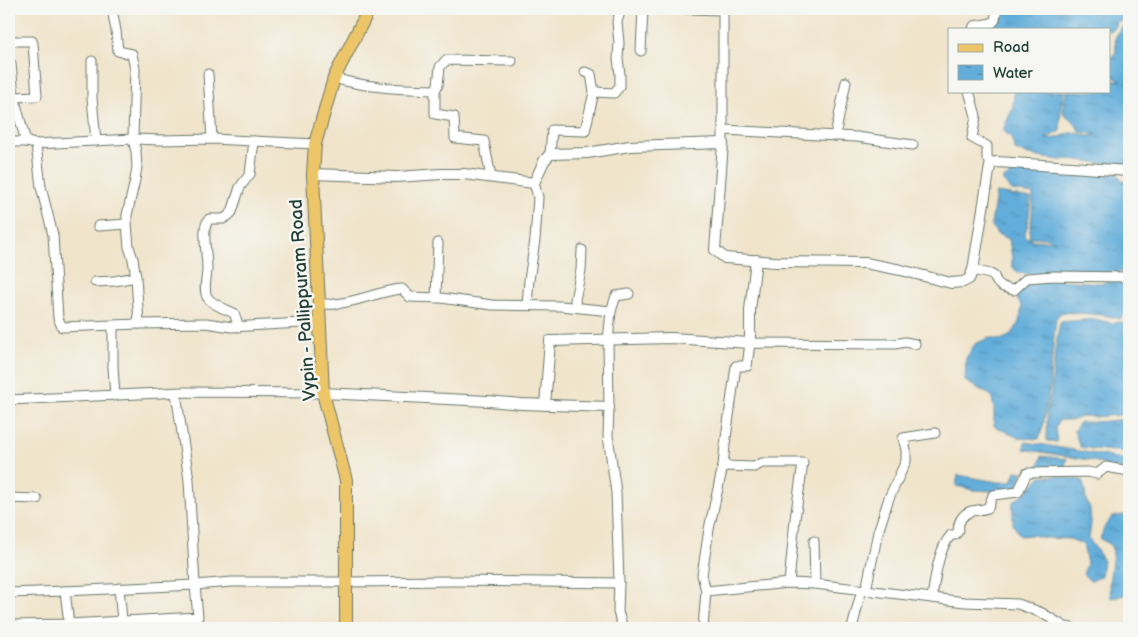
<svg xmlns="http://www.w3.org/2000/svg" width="1138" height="637" font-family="'Balsamiq Sans',sans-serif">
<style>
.water{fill:url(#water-ripples);stroke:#407587}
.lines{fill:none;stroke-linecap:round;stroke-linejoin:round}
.minor-casing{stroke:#687769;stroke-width:11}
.tertiary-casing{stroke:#687769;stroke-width:12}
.primary-casing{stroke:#687769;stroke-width:14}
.minor{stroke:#fff;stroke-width:9}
.tertiary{stroke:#fff;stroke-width:10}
.primary{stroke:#edc569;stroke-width:12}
.labels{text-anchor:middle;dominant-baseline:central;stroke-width:5;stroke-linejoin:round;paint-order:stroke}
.street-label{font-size:18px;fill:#1f3d34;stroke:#f6f6f2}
</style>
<defs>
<pattern id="water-ripples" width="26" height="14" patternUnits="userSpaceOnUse" patternTransform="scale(1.25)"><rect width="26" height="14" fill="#62adda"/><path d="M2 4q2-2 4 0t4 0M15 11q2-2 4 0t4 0" fill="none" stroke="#508eb2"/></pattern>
</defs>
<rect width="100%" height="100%" fill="#f6f6f2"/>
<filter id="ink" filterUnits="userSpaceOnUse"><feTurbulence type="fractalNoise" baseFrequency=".02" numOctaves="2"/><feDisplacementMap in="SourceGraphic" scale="10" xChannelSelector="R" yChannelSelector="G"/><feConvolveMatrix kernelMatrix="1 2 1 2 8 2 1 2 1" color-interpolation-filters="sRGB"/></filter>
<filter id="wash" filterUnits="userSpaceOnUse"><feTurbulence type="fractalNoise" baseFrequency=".0096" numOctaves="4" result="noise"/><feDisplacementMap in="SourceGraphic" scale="20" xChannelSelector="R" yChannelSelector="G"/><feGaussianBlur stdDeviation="1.12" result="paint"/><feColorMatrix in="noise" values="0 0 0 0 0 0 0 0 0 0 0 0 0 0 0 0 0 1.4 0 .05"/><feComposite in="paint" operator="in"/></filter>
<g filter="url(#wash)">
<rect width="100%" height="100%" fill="#f0e4cb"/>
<!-- water -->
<g class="water">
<path d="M996,9H1129V20L1118,21L1113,29L1109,32V29H994L996,18Z"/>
<path d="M1125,22H1129V164L1116,163H1099L1072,159L1060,160L1044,158L1029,155L1015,150L1011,138L1003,130L1013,107L1014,91H1064L1061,107L1060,131L1045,139L1057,138L1073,132L1088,136L1097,134L1080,132L1074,122L1063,113L1066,91H1109V80L1122,81L1109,75V59L1116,52L1115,38Z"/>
<path d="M1025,170L1118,174L1122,182L1129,179V272L1037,275L1018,273L1012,266V257L1009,239L997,234L991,225L996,193L1031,198L1028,224L1024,236L1033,240L1056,241L1047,238L1029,237L1032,215L1033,194L1012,191L1002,180L1014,172Z"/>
<path d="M1046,279L1087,282L1099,283L1120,280L1129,282V310L1120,319C1102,313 1082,314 1062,312L1056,318L1050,376V387L1047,402L1043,427L1039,439L1019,438L994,426V409L992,396L965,381L966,358L975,344L989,338L1000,340L1010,336L1016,328L1020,319L1022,307L1017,299L1019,289L1030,281Z"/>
<path d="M1095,319L1111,323L1121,322L1129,325V370L1127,382L1129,383V414L1094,417L1083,416L1074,420H1059L1055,428L1057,442L1047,441V411L1051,393L1055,351L1060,322Z"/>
<path d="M1129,419V453C1113,450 1097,450 1080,447L1074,431L1080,422C1097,423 1112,420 1129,419Z"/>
<path d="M1025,442C1060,447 1094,454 1129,460V470L1109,467L1094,461L1024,449Z"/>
<path d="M1042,456L1067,459L1064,469L1038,467Z"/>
<path d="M1016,471L1023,472L1018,485L1011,492L973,490L956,486L958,475L998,482H1012Z"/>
<path d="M1041,476H1058L1082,480L1085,490L1086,500L1090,509L1091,523L1089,539L1103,559L1101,577L1090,581L1083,574L1087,564L1083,544L1070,539L1045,538L1033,535L1020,536L1013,524V502L1025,493Z"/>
<path d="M1129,514V594L1111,598L1109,585L1113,552L1110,544L1100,539L1105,526L1112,517Z"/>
</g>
</g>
<g filter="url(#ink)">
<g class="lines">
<!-- minor casing -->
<g class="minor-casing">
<g id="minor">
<path d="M112,9L116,31L118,51L132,54L135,69L133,139L136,152L137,167L135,180L127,215V224L129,247L133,259L136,277L139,324"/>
<path d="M686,9L723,10"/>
<path d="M723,9V143"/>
<path d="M973,29L974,26L992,23L995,20L997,9"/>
<path d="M9,41H32L33,44L37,96L14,97"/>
<path d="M641,51L643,9"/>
<path d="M92,61V98L96,141"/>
<path d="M11,64L14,97L26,142"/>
<path d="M208,74L212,139"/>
<path d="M334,78C367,88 400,89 435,90L438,85L440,67L446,60L512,61"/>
<path d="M435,90V114L454,117L455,138L484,141L491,177"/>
<path d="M969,91L976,116L972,138L987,146V158L992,163"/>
<path d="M594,92L614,93L620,86V74L618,59L619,43L617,22L621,9"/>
<path d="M724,130L857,137L913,145"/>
<path d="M835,136L846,82"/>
<path d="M9,142H26L36,144L133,139L161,140L212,139L315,144"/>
<path d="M36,144L41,187L53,235L58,318L62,327L139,324L206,323L232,327L319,322"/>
<path d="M550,154L552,130L585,131L594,92L591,74L585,72"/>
<path d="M98,226L127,224"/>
<path d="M973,270L990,274L994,276C997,286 1004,288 1014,290L1027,278L1053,276L1129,277"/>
<path d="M95,282L114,281L136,277"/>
<path d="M436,298L438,243"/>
<path d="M319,303C324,304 329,305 335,304C358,302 379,291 402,289L410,297L441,298L492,305L561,306L611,311"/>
<path d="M527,305L529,280L535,240L538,197L534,183"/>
<path d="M576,307L575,300L581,270L582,250"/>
<path d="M113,325V367L115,396"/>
<path d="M239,327L234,313C225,309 213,305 207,297C203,289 207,278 207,269C207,256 204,243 205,230C205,225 207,222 209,219H223L228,216L232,212L240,187L250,174L254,141"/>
<path d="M176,393L189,480L195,585L232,582H346L454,581L619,583"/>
<path d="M9,400L182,392L323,393"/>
<path d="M723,466L754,467L762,463H803L795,519L789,583"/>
<path d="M9,498L37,499"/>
<path d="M814,541L815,584"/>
<path d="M119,588L122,620"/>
<path d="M866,590L878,532L889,498L906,461V450L903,438L935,433"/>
<path d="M65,591L69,624"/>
<path d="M706,591L702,575L709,529L723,466L725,445L736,366H747L750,343L895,344L905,342L915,344"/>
<path d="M9,593L65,591L195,585L198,617L69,624L9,625"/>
<path d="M932,598L965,602L1018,604L1042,613L1065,627L1072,628"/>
<path d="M623,628L618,612L619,583L616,492L608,436L609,407L608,341L611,311L616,296L629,294"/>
<path d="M703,628L706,591L789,583L815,584L932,598C935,579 938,549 951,535H955L959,530C957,522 963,514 971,511C977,510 982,510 988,508L993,495L1018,492L1027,473L1088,472L1097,474L1106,467L1129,471"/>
<path d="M852,628L862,589"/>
</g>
</g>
<!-- tertiary casing -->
<g class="tertiary-casing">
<g id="tertiary">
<path d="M313,174L397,177L441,174H464L534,183L544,161L550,154L587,153L630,146L723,143L715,250L725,258L775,262L865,263L901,270L951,283L963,282L969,279L973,270L990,166L992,163L997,162L1129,171"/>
<path d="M323,393L488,401L522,404L609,407"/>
<path d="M545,405L550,341L671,338L750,343V310L756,260"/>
</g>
</g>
<!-- primary casing -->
<g class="primary-casing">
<path id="primary" d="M346,628V480L323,393L313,174L315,144L334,78L369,9"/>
</g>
<!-- minor -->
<use href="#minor" class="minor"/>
<!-- tertiary -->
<use href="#tertiary" class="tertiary"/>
<!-- primary -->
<use href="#primary" class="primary"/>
</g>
</g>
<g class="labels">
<!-- street labels -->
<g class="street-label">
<text transform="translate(303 300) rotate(-94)">Vypin - Pallippuram Road</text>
</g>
</g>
<!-- margin -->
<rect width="1138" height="637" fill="none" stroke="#f6f6f2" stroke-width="30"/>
<!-- legend -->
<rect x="948" y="28" width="162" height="65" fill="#f6f6f2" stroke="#a0aca6"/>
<rect x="958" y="44" width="25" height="8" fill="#edc569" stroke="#a0aca6"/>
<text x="993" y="52" font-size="15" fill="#1f3d34">Road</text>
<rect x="958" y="65" width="25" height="15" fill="url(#water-ripples)" stroke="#a0aca6"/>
<text x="993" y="78" font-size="15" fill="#1f3d34">Water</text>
</svg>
